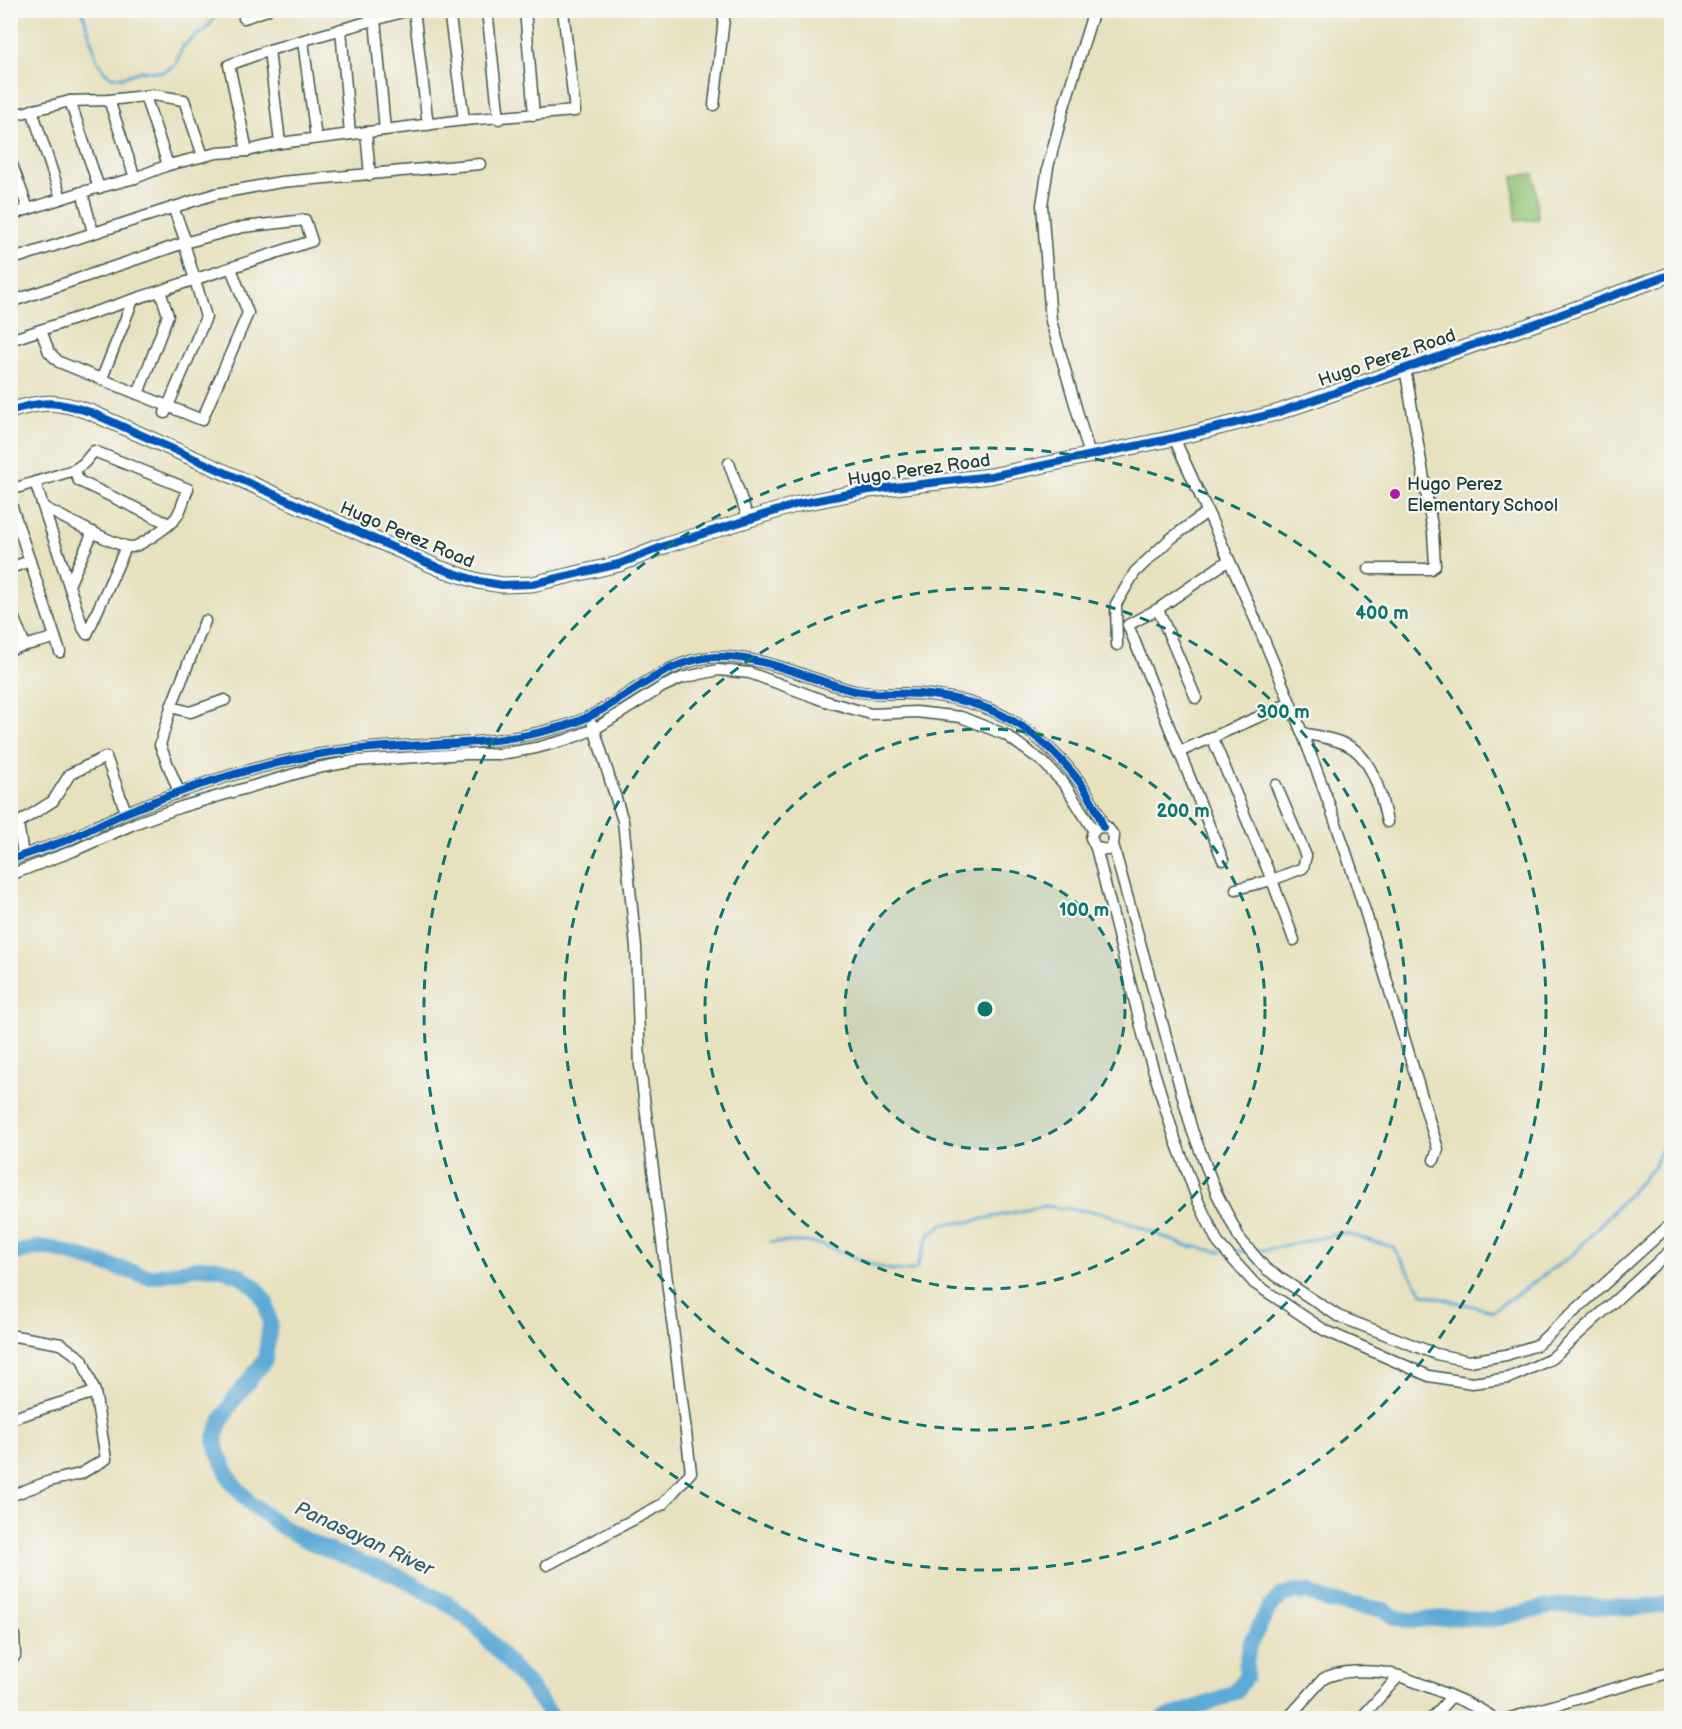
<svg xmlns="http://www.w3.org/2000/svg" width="1682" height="1729" font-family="'Balsamiq Sans',sans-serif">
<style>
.green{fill:#93c677;stroke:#598256;stroke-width:1.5}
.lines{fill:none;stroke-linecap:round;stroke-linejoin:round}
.stream{stroke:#5daad6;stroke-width:3}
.river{stroke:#5daad6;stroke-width:16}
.street-casing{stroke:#3d5649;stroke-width:13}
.secondary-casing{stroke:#3d5649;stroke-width:17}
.street{stroke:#fff;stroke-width:10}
.secondary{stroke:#fff;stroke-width:15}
.cycleway-casing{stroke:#f6f6f2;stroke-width:11}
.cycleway{stroke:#0057b8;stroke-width:8}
.ring{fill:none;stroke:#0f766e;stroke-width:3;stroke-dasharray:10 8}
.poi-dot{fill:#b5179e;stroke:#f6f6f2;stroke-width:2}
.labels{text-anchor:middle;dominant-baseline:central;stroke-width:4.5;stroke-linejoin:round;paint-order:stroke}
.street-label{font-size:18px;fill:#1f3d34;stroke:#f6f6f2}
.poi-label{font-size:18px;fill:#1f3d34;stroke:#f6f6f2;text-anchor:start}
.water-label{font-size:20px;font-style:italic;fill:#325e65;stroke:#f6f6f2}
.centre{fill:#0f766e;stroke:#f6f6f2;stroke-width:3}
.ring-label{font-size:18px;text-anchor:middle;font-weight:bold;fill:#0f766e;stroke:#f6f6f2;stroke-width:4.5;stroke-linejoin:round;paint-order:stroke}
</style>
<rect width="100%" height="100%" fill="#f6f6f2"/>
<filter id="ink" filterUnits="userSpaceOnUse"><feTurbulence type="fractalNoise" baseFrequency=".0167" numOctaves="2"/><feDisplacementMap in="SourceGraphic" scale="12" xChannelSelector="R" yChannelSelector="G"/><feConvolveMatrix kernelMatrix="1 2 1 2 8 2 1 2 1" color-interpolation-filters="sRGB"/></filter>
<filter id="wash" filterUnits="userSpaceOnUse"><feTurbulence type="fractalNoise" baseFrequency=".008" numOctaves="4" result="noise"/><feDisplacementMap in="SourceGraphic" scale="24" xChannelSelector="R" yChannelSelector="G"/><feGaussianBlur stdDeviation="1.35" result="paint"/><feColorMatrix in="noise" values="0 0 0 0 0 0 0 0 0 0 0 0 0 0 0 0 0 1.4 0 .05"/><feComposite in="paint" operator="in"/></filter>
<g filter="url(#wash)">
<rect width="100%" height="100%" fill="#e8e1bf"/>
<!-- green -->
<path class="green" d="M1534,174L1538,219L1516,221L1513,176Z"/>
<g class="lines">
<!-- stream -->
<g class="stream">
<path d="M82,10L97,60L105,72L112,77H123L141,71L163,72L175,65L183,46L208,27L220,10"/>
<path d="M771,1242C784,1243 800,1240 813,1243C847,1248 881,1278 916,1269L929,1235L943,1224L969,1222L1044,1206L1104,1213L1184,1245L1222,1252"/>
<path d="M1253,1250H1265L1343,1233L1393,1247L1423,1294L1493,1311L1572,1255L1653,1168L1672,1128"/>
<path d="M1229,1251H1246"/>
</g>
<!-- river -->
<g class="river">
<path d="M10,1254L36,1248H50L150,1277L202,1267L219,1268L239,1275L256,1288L266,1303L270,1324L265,1360L235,1398L221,1421L215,1437L217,1451L231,1481L250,1503L282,1527L302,1538L325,1549L398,1576L450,1605L474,1624L530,1687L553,1718"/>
<path d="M1164,1718L1221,1699L1236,1691L1246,1677V1662L1251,1642L1269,1608L1282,1595L1297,1592L1310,1593L1328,1601L1384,1610L1393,1616L1408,1621L1453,1617L1490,1620L1553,1606L1573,1605L1643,1608L1672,1603"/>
</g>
</g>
</g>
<g filter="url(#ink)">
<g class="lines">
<!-- street casing -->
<g class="street-casing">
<g id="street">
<path d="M414,10L428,125"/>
<path d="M449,10L464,120"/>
<path d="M487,10L499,119"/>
<path d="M525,10L534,115"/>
<path d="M244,18L267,10"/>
<path d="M375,19L385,130"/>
<path d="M341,29L350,134"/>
<path d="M303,41L316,138"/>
<path d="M269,50L280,143"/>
<path d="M145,96L168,165"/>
<path d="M109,100L135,178"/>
<path d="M70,101L99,188"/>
<path d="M714,105L725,10"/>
<path d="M32,110L61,198"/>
<path d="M10,116L70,101L109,100L153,95L184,100L203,156"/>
<path d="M366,132L370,175"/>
<path d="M247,151L229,65L269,50L409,10"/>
<path d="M10,159L28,209"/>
<path d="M82,192L93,232"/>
<path d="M173,207L186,242"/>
<path d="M10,215L82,192L135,178L168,165L217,153L247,151L280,143L464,120L575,111L563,10"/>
<path d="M10,260L215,194L281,182L480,164"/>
<path d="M10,302L184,243L243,227L305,220L312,241L10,340"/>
<path d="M41,330L49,352L59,362L202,420L248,313L231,268"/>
<path d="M102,378L133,300"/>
<path d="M138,394L168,315L160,291"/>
<path d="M165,413L206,317L184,243"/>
<path d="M1174,438C1233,567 1292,697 1339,832C1375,936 1405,1043 1438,1149L1434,1160"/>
<path d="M1090,456L1051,321L1042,205L1048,167L1063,110L1094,10"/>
<path d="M729,463L749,521"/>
<path d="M74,470L79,481L169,524"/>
<path d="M35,482L83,628L87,634"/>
<path d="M10,490L74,470L84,463L94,451L188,489C184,498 182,508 177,516C172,524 140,547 131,547C117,547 61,516 45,508"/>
<path d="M10,501L60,652"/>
<path d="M10,568L30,561"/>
<path d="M1369,569H1431L1435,565L1433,532L1405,368"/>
<path d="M69,585L93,532"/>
<path d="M10,609L25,645"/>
<path d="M1158,609L1196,698"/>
<path d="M87,634L126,547"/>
<path d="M1117,645L1116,604L1135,572L1169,540L1207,512"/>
<path d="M10,650C25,644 40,643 55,637"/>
<path d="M171,707L190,712L225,700"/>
<path d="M1302,733C1317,736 1343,740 1355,750C1375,766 1382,799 1387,822"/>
<path d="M1212,737L1272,880L1294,940"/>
<path d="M1179,752L1290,703"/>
<path d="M179,792L160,745L171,707L205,621"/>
<path d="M1113,845L1107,850L1096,848L1091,838C1093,829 1098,826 1107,827L1114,836L1113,845L1192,1130L1217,1194L1240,1239L1266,1269L1338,1316L1436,1354L1469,1361L1506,1355L1537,1345L1672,1223"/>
<path d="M1096,848L1146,1046L1175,1139L1198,1201L1218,1243L1254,1283L1324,1330L1429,1376L1472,1383L1509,1378L1551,1359L1672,1249"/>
<path d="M23,855L18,823L53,801L70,774L106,757L126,812"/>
<path d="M10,860C29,853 48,847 67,840C87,831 106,821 127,812C186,788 247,768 310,756C390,740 474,751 553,729C571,725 588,718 603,709C639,689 673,658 716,657C765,655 809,680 855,691C879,696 897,692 920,694C979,699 1022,718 1062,761C1080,780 1095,801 1103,827"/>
<path d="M1223,860L1128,625L1158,609L1229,560"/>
<path d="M10,875L73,851L136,823L181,807L312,769L354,761L465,754H500L536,748L566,740L595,729L662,687L682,678L718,670L750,673L825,701L871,714L916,712L961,717L1006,735L1043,762L1065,785L1094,831"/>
<path d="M1236,889L1272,880L1303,868L1306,856L1276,785"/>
<path d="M10,1337L15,1336L61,1344L82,1359L95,1392L106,1459L80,1474L50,1481L10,1496"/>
<path d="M10,1419L95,1392"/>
<path d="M547,1565L663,1504L691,1472L640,1066L636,947L623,821L593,725"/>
<path d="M10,1629L14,1635L15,1656L10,1661"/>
<path d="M1288,1718L1323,1679C1338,1670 1369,1670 1387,1673C1404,1676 1483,1707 1493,1718"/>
<path d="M1361,1718L1399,1676"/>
<path d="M1432,1718L1451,1697"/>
<path d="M1510,1718L1672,1672"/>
</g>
</g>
<!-- secondary casing -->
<g class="secondary-casing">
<path id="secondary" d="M10,411C43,400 58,401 90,412L439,568L478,581L502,585L532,584L619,564L667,545L798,504L869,490L991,476L1174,438L1276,413L1545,320L1672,274"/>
</g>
<!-- street -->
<use href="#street" class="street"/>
<!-- secondary -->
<use href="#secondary" class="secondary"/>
<!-- cycleway casing -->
<g class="cycleway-casing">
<g id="cycleway">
<path d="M10,411C43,400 58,401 90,412L439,568L478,581L502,585L532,584L619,564L667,545L798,504L869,490L991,476L1174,438L1276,413L1545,320L1672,274"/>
<path d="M10,860C29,853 48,847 67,840C87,831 106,821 127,812C186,788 247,768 310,756C390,740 474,751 553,729C571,725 588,718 603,709C639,689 673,658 716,657C765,655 809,680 855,691C879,696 897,692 920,694C979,699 1022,718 1062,761C1080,780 1095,801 1103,827"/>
</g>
</g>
<!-- cycleway -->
<use href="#cycleway" class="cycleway"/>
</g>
</g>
<!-- distance rings -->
<circle cx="985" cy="1009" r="140" fill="#0f766e" fill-opacity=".12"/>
<g class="ring">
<circle cx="985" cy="1009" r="140"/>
<circle cx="985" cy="1009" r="280"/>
<circle cx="985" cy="1009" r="421"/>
<circle cx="985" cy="1009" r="561"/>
</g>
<!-- markers -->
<circle class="poi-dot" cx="1395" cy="494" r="6"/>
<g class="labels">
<!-- street labels -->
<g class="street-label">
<text transform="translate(1387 358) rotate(-19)">Hugo Perez Road</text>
<text transform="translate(919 470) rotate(-8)">Hugo Perez Road</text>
<text transform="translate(407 535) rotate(23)">Hugo Perez Road</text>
</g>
<!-- poi labels -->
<g class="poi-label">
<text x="1407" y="484">Hugo Perez<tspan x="1407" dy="21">Elementary School</tspan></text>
</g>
<!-- water labels -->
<g class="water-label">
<text transform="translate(364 1539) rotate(25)">Panasayan River</text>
</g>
</g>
<circle cx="985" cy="1009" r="9" class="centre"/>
<g class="ring-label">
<text x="1382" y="619">400 m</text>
<text x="1283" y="718">300 m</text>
<text x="1183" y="817">200 m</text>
<text x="1084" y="916">100 m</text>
</g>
<!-- margin -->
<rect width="1682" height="1729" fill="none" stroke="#f6f6f2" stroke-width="36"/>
</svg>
